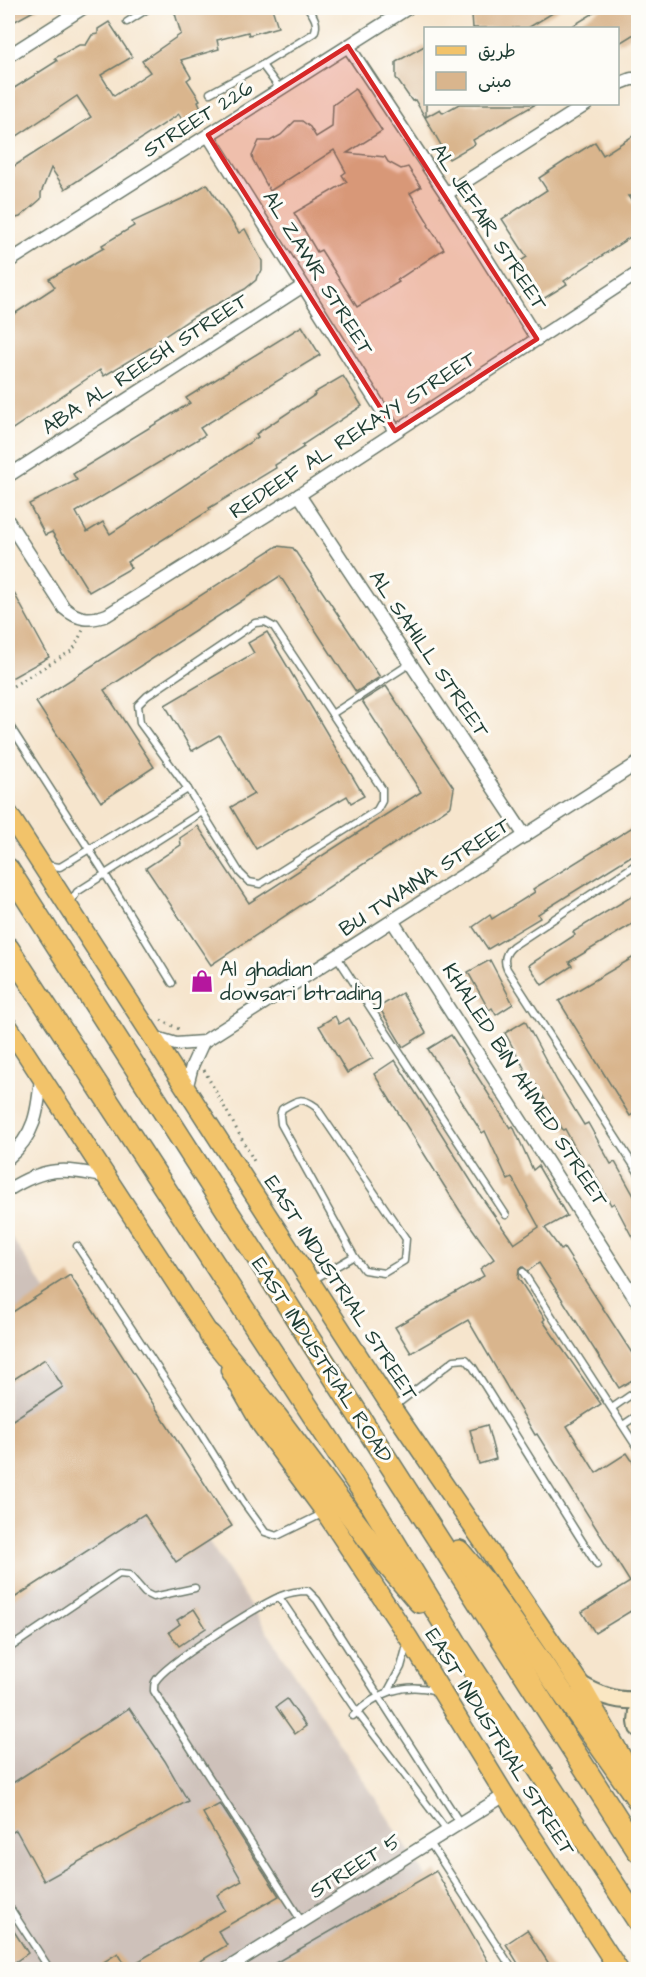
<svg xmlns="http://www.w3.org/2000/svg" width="646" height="1977" font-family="'Architects Daughter','Playpen Sans Arabic',sans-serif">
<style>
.industrial{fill:#cec1ba}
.building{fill:#d9b58d}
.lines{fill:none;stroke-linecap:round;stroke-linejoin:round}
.lane-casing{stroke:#6a786a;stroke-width:9}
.street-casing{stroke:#6a786a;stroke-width:15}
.secondary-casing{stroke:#6a786a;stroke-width:20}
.primary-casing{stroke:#6a786a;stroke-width:21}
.highway-casing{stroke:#6a786a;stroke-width:24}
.path{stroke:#6a786a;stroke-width:3;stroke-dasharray:1.5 4.5;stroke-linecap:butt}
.lane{stroke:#fff;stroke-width:6}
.street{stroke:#fff;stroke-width:12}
.secondary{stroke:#fae7c3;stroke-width:16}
.primary{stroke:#f2c36a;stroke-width:18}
.highway{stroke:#f2c36a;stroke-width:21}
.marked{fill:#d62828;fill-opacity:0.2;stroke:#d62828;stroke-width:4.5;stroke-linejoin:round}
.labels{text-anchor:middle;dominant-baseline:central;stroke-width:6;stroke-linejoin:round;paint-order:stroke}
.street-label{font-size:21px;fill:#1f3d34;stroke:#fdfcf7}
.poi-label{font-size:21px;fill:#1f3d34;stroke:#fdfcf7;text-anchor:start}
</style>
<rect width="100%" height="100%" fill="#fdfcf7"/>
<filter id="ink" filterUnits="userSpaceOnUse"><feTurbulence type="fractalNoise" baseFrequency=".0167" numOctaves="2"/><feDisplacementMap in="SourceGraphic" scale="12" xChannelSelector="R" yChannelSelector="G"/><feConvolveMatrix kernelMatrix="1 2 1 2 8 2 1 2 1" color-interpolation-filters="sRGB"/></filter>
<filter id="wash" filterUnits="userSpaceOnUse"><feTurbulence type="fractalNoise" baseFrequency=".008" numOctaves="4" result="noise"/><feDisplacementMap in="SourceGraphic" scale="24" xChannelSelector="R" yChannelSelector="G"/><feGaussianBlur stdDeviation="1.35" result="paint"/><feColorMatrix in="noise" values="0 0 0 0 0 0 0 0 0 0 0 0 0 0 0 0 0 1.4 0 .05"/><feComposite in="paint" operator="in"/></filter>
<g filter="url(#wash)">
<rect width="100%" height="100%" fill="#f6e5cd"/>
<!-- industrial -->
<path class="industrial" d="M8,1232L486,1969H8Z"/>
<g id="blocks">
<!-- building -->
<g class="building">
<path d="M8,8H39L8,25Z"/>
<path d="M183,8H272L278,27L249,35L248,32L217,40L219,49L181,60L191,77L187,80L200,100L198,101L206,120L186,129L179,114L65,189L51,168L41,193V199L20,217L8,220V170L91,117L77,96L8,142V92L57,61L55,58L79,45H86L92,35L98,34V29L109,22L132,57L101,75L114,96L150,72L142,61L181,34L174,10Z"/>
<path d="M494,8H561L528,28H473L472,15L479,11L483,13Z"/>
<path d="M602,8H639V31L618,44V28H569Z"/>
<path d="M426,45V117L440,109L443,113L459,104H536L473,140L475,144L449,159L415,100L412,101L396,78V62Z"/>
<path d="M355,89L382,131L347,153L385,157L388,162L401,169L408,167L421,187L410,193L429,224L428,225L444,249L397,280L399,282L357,307L321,250L317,252L294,213L347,182L342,175L346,172L334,150L270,191L253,160L252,156L259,141H270L281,135L295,121H302L310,127L316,137L332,127L333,105Z"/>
<path d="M639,132V196H628L639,212V231L564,281L567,284L540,301L516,264L527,257L502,219L547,190L539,178L568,159L595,142L603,155Z"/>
<path d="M207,184L239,233L245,229L262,261V271L257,276L256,280L245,289L195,316L159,340L160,342L104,376L100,370L8,432V318L55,287L49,279L104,248L102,245L134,226L132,222L186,197Z"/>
<path d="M302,326L320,355L200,428L205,435L76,512L87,532L103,522L110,534L258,437L256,434L315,395L314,393L343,376L362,406L302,445L304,447L275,465L276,468L209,508L210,510L127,562L131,568L89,592L52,532L45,535L29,504L77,480L73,474L190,403L186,398Z"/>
<path d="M277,546L293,548L380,677L356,692L280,576L104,690L154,767L101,802L36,702Z"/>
<path d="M8,582L49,657L8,680Z"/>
<path d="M267,632L364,796L351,803L347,796L256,849L231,807L254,794L219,735L192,751L165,705L254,653L248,643Z"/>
<path d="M386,686L454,788L451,806L211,965L146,868L181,845L180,838L198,826L249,903L421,792L362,701Z"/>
<path d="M639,823V851L538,914L540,918L488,949L473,927L490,915L492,919L535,892L533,889Z"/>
<path d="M639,892V920L569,962L572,966L542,985L529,965L575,935L573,932Z"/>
<path d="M639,954V1110L630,1116L559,1001Z"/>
<path d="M490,960L513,1004L496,1015L492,1008L489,1010L468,972Z"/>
<path d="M402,993L426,1033L403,1047L379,1007Z"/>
<path d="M335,1016L339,1024L349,1018L373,1058L347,1073L319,1026Z"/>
<path d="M525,1021L557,1081L584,1125L588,1123L611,1164L615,1162L639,1205V1250L614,1203L611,1205L589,1164L585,1166L565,1129L563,1130L536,1085L534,1086L505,1033Z"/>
<path d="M451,1035L510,1128L513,1126L533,1170L538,1166L567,1216L545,1228L561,1250L564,1248L639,1364V1376L619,1388L539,1263L528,1271L523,1267L519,1269L518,1278L545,1319L543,1321L601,1404L567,1426L596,1473L627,1453L639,1471V1606L595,1633L582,1612L630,1582L537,1434L535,1435L468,1320L411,1353L395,1327L484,1276L480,1269L494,1259L460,1211L374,1074L395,1060L478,1192L514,1244L539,1227L512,1178L508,1180L485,1131L482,1133L428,1049Z"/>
<path d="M70,1275L232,1526L176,1562L144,1514L8,1602V1423L63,1387L45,1359L8,1383V1315Z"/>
<path d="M487,1425L496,1459L479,1464L470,1430Z"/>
<path d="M194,1609L206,1628L179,1646L169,1632L180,1624L177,1620Z"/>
<path d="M287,1699L306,1726L295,1734L276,1707Z"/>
<path d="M129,1708L165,1761L188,1801L44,1881L16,1830L8,1835V1786Z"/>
<path d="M220,1804L279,1896L218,1931L227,1945L186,1970H91L118,1953L127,1968L225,1910L217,1895L242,1881L203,1813Z"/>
<path d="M436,1871L493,1970H263Z"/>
<path d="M8,1922L28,1953L8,1967Z"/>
<path d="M527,1930L553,1970H522L506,1944Z"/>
</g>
</g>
</g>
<g filter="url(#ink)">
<use href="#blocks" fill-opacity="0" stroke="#6a786a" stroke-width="1.5"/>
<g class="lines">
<!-- lane casing -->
<g class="lane-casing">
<g id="lane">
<path d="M127,22L149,8"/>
<path d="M262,65L314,33C319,24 314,16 308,8"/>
<path d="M210,93L262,65L280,89"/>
<path d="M265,622L274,627L382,789V801L377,810L260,884L249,882L240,873L188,789L140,723L138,705L147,696L255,623Z"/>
<path d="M332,714L411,663"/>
<path d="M8,723L105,874L172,983"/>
<path d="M638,863L513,946C505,953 503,960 507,969L638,1172"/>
<path d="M45,865L60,867L188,789"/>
<path d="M71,902L77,892L202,812"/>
<path d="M337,957L506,1215"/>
<path d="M77,1246L196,1426L244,1503L265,1532L277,1536L324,1513"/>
<path d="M523,1272L638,1449"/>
<path d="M313,1280L354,1256L364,1270L384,1273L404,1261L406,1239L316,1107C301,1096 297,1100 282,1109L280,1115L281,1124L354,1256"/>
<path d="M395,1406L454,1360L466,1359L473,1367L597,1565"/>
<path d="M612,1408L638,1390"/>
<path d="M623,1425L638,1415"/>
<path d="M279,1597L357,1712L447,1831"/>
<path d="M8,1649L119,1574L129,1575L145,1593L153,1597L195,1588"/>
<path d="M388,1691L401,1667L407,1645"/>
<path d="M353,1716C376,1693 405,1681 436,1691"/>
<path d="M430,1843L513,1970"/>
<path d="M8,1905L47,1965V1970"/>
<path d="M302,1922L154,1691C154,1688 154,1684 155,1682C164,1664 260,1605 281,1596C290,1592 298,1591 308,1591L317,1600L460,1823"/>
</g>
</g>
<!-- street casing -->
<g class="street-casing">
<g id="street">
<path d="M348,46L446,194L537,339"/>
<path d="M8,56L83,8"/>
<path d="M618,84L631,79H638"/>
<path d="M208,135L395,431"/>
<path d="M446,194L587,104"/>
<path d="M8,262L408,8"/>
<path d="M8,476L303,286"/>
<path d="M299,495L525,836"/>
<path d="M8,521L64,608C78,620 90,621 107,615L299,495L638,273"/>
<path d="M393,922L638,1303"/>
<path d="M153,1037L176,1044L203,1042L638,763"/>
<path d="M186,1089L192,1066L203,1042"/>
<path d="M8,1158C35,1135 38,1112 41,1077"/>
<path d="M8,1190C46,1166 64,1168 107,1177"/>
<path d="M225,1970L505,1795"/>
</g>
</g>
<!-- secondary casing -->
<g class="secondary-casing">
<g id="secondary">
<path d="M580,1684C598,1695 616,1702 638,1700"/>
<path d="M638,1711L637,1722L638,1728"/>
</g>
</g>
<!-- primary casing -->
<g class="primary-casing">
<g id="primary">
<path d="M8,813L392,1408L580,1684L638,1785"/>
<path d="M8,1026L217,1346"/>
<path d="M230,1370L262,1426L325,1512L408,1637L505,1795L619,1970"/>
</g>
</g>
<!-- highway casing -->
<g class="highway-casing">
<g id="highway">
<path d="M8,869L638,1851"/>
<path d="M8,948L371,1504L456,1643L638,1921"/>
<path d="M210,1335L276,1416L390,1568L419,1602"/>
<path d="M459,1551L484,1581L638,1800"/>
</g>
</g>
<!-- path -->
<g class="path">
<path d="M8,689L73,650L83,630"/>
<path d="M8,785L16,799"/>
<path d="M161,1020L181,1030"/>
<path d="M204,1070L254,1161"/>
</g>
<!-- lane -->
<use href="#lane" class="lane"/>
<!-- street -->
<use href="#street" class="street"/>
<!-- secondary -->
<use href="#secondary" class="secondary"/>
<!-- primary -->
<use href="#primary" class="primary"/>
<!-- highway -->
<use href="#highway" class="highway"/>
</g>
</g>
<!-- marked area -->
<path class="marked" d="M348,46L537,339L395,431L208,135Z"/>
<!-- icons -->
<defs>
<g id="shop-bare" transform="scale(1.8)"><path d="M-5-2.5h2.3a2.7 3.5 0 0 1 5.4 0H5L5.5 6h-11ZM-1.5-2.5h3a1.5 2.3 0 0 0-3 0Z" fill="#b5179e" stroke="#fdfcf7" stroke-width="2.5" paint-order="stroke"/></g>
</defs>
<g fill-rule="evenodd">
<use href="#shop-bare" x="202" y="981"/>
</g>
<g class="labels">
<!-- street labels -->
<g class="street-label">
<text transform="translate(198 119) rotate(-32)">STREET 226</text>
<text transform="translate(489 227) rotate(57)">AL JEFAIR STREET</text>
<text transform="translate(318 273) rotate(58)">AL ZAWR STREET</text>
<text transform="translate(145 364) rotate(-33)">ABA AL REESH STREET</text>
<text transform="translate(353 435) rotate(-33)">REDEEF AL REKAYY STREET</text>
<text transform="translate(429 654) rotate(56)">AL SAHILL STREET</text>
<text transform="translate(425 877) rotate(-33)">BU TWAINA STREET</text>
<text transform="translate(525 1085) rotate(57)">KHALED BIN AHMED STREET</text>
<text transform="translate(341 1288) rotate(57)">EAST INDUSTRIAL STREET</text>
<text transform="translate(322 1360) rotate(57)">EAST INDUSTRIAL ROAD</text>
<text transform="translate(500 1742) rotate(58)">EAST INDUSTRIAL STREET</text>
<text transform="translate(355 1866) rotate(-32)">STREET 5</text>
</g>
<!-- poi labels -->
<g class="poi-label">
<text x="220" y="969">Al ghadian<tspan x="220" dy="24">dowsari btrading</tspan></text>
</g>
</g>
<!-- margin -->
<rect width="646" height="1977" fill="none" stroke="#fdfcf7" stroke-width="30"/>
<!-- legend -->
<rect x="424" y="27" width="195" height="78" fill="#fdfcf7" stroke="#a4b0a9" stroke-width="1.5"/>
<rect x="436" y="46" width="30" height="9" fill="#f2c36a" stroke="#a4b0a9" stroke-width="1.5"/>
<text x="478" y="57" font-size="18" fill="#1f3d34">طريق</text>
<rect x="436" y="72" width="30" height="18" fill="#d9b58d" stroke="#a4b0a9" stroke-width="1.5"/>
<text x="478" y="87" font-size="18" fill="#1f3d34">مبنى</text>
</svg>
